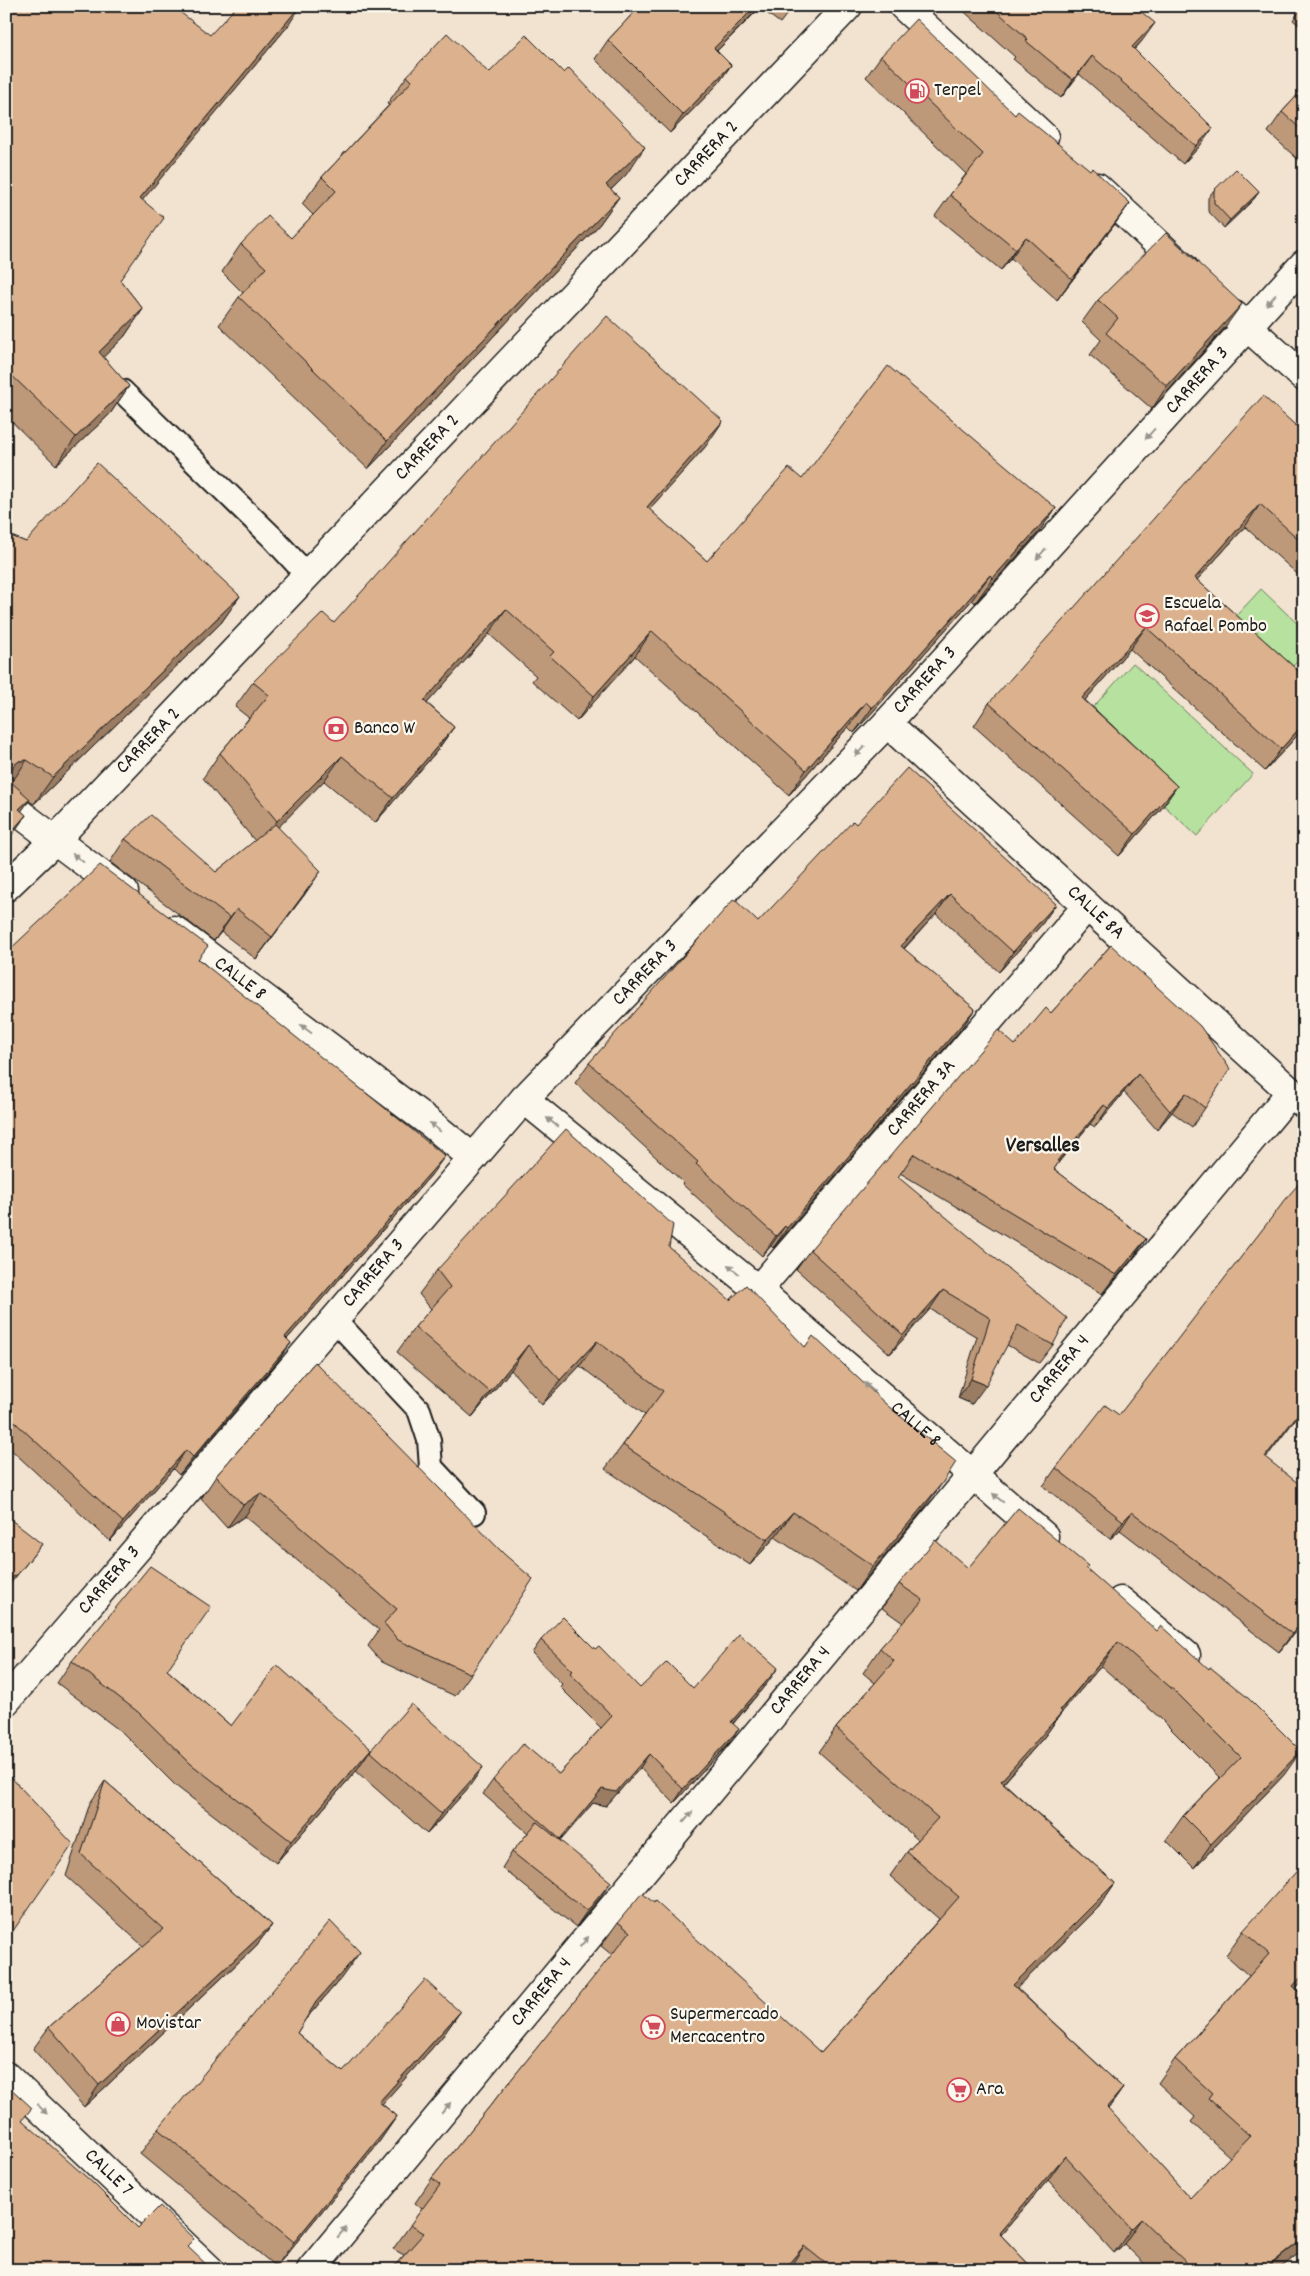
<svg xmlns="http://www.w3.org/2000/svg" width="1310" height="2276" font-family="Dekko,sans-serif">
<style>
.green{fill:#b6e19e;stroke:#697e5d}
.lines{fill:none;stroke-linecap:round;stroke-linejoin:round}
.service-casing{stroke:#1c1c1c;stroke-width:26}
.minor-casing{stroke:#1c1c1c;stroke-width:31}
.service{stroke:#fbf7ec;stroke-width:22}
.minor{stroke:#fbf7ec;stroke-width:28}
.wall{fill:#bd9879;stroke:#1c1c1c}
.shaded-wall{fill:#9a7c63;stroke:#1c1c1c}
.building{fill:#dcb18d;stroke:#1c1c1c}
.oneway{fill:#97948e}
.labels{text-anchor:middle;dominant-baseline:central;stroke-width:4.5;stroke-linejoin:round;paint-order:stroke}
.poi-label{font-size:20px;fill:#1c1c1c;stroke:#fbf7ec;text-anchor:start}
.street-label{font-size:20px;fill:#1c1c1c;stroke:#fbf7ec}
.neighbourhood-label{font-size:21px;font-weight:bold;fill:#1c1c1c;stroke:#fbf7ec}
</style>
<rect width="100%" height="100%" fill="#f2e2d0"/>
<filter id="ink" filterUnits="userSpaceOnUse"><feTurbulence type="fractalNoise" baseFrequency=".02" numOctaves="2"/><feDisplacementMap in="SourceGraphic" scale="10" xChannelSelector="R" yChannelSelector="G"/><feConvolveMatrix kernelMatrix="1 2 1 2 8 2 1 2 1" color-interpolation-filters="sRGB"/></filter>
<g filter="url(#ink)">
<!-- green -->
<g class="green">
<path d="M1261,589L1304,630V655L1289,670L1235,617Z"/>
<path d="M1133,663L1253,774L1197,836L1077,725Z"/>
</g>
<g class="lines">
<!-- service casing -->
<g class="service-casing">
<g id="service">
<path d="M122,391L272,537L307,575"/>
<path d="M334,1319L419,1410L429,1440L431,1467L474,1513"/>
</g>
</g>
<!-- minor casing -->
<g class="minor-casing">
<g id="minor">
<path d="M903,6L1044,137"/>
<path d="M1097,187L1184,268"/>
<path d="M1234,315L1304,377"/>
<path id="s1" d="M887,723L1304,1104"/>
<path d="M6,803L124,892"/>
<path id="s2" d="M6,887L55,840L848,6"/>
<path id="s3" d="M174,930L430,1123L473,1158"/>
<path id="s4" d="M524,1099L758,1290L1044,1536"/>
<path id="s5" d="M758,1290L1087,906"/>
<path d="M1121,1601L1186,1655"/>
<path id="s6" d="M6,1701L524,1099L887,723L1304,264"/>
<path id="s7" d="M6,2076L210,2270"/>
<path id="s8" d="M311,2270L1291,1092"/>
</g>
</g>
<!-- service -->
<use href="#service" class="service"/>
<!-- minor -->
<use href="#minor" class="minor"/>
</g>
<!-- wall -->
<g class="wall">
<path d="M6,6L210,35L288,26L142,200L120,280L143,309L124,337L103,357L129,386L110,414L56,465L6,416Z"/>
<path d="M640,6H793L780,23L760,8L717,51L731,65L718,84L670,133L595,59L608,40Z"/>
<path d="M958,6H1134L1142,41L1134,50L1200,146L1183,164L1079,74L1061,98L1013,59L1015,57Z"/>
<path d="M1303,6H1304V29L1293,20Z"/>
<path d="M881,56L1015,115L1130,203L1115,224L1057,300L1011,258L1001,270L935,216L950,195L966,174L866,77Z"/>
<path d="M489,73L626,175L611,190L619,197L599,225L368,469L219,325L239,297L243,293L222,272L241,244L291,238L313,215L302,204L322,177L389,105L387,104L407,76Z"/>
<path d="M1304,88V165L1268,132L1282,112Z"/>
<path d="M1214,190L1259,192L1253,200L1224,228L1208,211V198Z"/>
<path d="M1098,300L1226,326L1152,409L1090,355L1101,340L1082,322Z"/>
<path d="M1304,433V580L1245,527L1197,580L1304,676V728L1265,771L1130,649L1085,700L1177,786L1162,808L1119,856L974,726L989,703Z"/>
<path d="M706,446L649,509L707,561L802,479L1056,508L1038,533L975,603L972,600L854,733L848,727L789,795L635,656L577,721L532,681L536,676L489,634L427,703L454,727L436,752L375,823L324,781L278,827L305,894L256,959L221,932L214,941L110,862L125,839L216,872L255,841L203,778L220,753L249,718L235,707L253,682L334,623Z"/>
<path d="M6,534L26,542L240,596L221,623L34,804L29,801L21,811L26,815L6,843Z"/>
<path d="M856,824L1056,904L1042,924L999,972L936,914L904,949L975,1009L961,1029L773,1248L771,1246L762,1256L682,1184L683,1182L575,1083L589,1063L758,922Z"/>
<path d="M1111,945L1205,1108L1192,1127L1172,1112L1157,1130L1124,1092L1095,1127L1090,1124L1059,1162L1054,1169L1146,1239L1133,1258L1102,1294L900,1173L898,1177L1053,1345L1039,1363L1007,1345L972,1404L958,1398L977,1337L930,1309L890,1354L796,1269L810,1250L1015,1045L1051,1013Z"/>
<path d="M6,953L199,959L432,1174L287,1339L291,1343L277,1362L179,1475L173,1469L110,1541L6,1445Z"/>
<path d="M669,1247L925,1507L856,1591L775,1537L750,1565L605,1469L645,1415L580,1366L542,1405L511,1370L472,1417L397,1352L415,1327L431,1309L419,1294L437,1270Z"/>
<path d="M315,1362L471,1674L455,1696L382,1662L368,1646L379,1630L245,1516L227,1528L201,1499L216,1476Z"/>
<path d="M1119,1415L1266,1457L1304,1621L1279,1652L1120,1530L1110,1539L1043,1486L1056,1468Z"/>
<path d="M968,1568H1086L1284,1775L1194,1868L1166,1840L1183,1816L1220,1778L1160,1718L1101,1666L1062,1712L1045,1736L1004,1783L1115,1883L1098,1908L1017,1988L1123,2088L1108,2109L1190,2198L1230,2157L1191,2122L1195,2117L1158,2083L1175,2059L1249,1976L1226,1955L1243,1931L1304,1979L1295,1989L1304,1997V2249L1278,2270H1151L1124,2244L1114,2253L1048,2180L1001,2235L1034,2270H391L404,2255L393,2249L422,2209L415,2203L432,2178L612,1955L601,1946L618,1922L821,2053L939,1919L890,1876L907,1852L918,1840L819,1752L836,1728L875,1683L863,1673L880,1648L903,1623L882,1608L899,1584Z"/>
<path d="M541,1640L595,1649L640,1688H693L768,1682L733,1724L729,1743L674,1803L640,1768L606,1806L593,1803L560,1841L600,1898L576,1927L502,1868L512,1852L528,1833L483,1794L493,1780L559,1774L601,1728L560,1687L562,1684L532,1653Z"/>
<path d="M72,1661L167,1670L231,1726L371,1749L469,1787L427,1834L356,1771L276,1863L176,1786L123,1733L57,1683Z"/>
<path d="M105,1781L272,1925L256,1946L84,2107L33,2049L49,2027L143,1946L66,1876L90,1803Z"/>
<path d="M342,1977L305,2020L297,2033L343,2072L460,2012L442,2037L382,2104L397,2116L379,2142L276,2267L140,2154L158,2129Z"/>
</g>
<!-- shaded-wall -->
<g class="shaded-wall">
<path d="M300,6H301L288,26L121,226L140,198Z"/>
<path d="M756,6H761L701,67L714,48Z"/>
<path d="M1155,23L1142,41L1119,65L1132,47Z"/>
<path d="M1092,56L1079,74L1061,98L1073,80Z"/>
<path d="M731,65L718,84L670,133L683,115Z"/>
<path d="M1213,128L1200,146L1183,164L1196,146Z"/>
<path d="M645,147L626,175L587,213L606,185Z"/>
<path d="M1259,192L1253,200L1224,228L1230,220Z"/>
<path d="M619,197L599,225L368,469L387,441Z"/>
<path d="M1130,203L1115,224L1057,300L1072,279Z"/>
<path d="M1026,237L1011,258L1001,270L1016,249Z"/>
<path d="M1242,304L1226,326L1152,409L1167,386Z"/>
<path d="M143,309L124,337L80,380L99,352Z"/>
<path d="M129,386L110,414L56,465L76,437Z"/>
<path d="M723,421L706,446L629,532L647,507Z"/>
<path d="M1260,504L1245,527L1179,600L1195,578Z"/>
<path d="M1056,508L1038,533L975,603L993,578Z"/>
<path d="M990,575L972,600L854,733L872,708Z"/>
<path d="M240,596L221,623L34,804L53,777Z"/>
<path d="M506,609L489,634L407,726L424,701Z"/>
<path d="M1146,627L1130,649L1067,721L1082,698Z"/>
<path d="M652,631L635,656L577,721L594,696Z"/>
<path d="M866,702L848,727L789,795L806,770Z"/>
<path d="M1304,723V728L1265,771L1281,749Z"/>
<path d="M454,727L436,752L375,823L393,798Z"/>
<path d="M342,756L324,781L260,846L277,821Z"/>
<path d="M27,760L8,788L6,776L13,766L19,761Z"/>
<path d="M1177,786L1162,808L1119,856L1135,834Z"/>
<path d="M30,799L11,826L19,809Z"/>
<path d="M26,815L7,842L6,843V838Z"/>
<path d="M321,871L305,894L256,959L272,937Z"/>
<path d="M950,894L936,914L887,966L901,946Z"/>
<path d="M1056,904L1042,924L999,972L1013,952Z"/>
<path d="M237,909L221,932L214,941L230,918Z"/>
<path d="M975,1009L961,1029L773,1248L787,1228Z"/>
<path d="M1138,1074L1124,1092L1095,1127L1108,1108Z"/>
<path d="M1186,1093L1172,1112L1157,1130L1170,1111Z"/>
<path d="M1104,1105L1090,1124L1044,1179L1057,1161Z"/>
<path d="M445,1156L432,1174L272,1356L285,1337Z"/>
<path d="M785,1226L771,1246L762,1256L776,1236Z"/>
<path d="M1146,1239L1133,1258L1102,1294L1116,1275Z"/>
<path d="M943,1290L930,1309L890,1354L903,1335Z"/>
<path d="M597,1341L580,1366L542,1405L560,1380Z"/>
<path d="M291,1343L277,1362L179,1475L193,1457Z"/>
<path d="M528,1345L511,1370L472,1417L490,1392Z"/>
<path d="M971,1379L986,1385L972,1404L958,1398Z"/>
<path d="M1304,1406V1408L1253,1475L1265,1457Z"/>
<path d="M186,1450L173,1469L110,1541L123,1522Z"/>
<path d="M943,1482L925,1507L856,1591L873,1566Z"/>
<path d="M261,1493L245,1516L227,1528L243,1505Z"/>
<path d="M793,1512L775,1537L750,1565L767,1540Z"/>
<path d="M1132,1512L1120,1530L1110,1539L1123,1521Z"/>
<path d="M42,1544L31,1558L6,1589V1581Z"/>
<path d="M1304,1619V1621L1279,1652L1292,1634Z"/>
<path d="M1118,1642L1101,1666L1052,1724L1062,1712L1045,1736L984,1805L1001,1781Z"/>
<path d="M778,1668L768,1682L722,1736L731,1722Z"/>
<path d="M739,1729L729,1743L674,1803L683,1789Z"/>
<path d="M371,1749L356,1771L276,1863L291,1841Z"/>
<path d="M1301,1751L1284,1775L1194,1868L1211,1844Z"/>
<path d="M649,1754L640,1768L606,1806L593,1803L550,1853L560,1839L602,1789Z"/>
<path d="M483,1767L469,1787L427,1834L441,1814Z"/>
<path d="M611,1882L600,1898L576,1927L587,1911Z"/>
<path d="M1115,1883L1098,1908L996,2009L1013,1985Z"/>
<path d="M272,1925L256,1946L84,2107L99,2085Z"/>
<path d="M360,1952L342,1977L298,2028L316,2002Z"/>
<path d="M1304,1974V1979L1276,2010L1293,1986Z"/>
<path d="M460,2012L442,2037L362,2127L379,2102Z"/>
<path d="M1123,2088L1106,2112L1107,2107Z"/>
<path d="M397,2116L379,2142L276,2267L294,2242Z"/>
<path d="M1065,2156L1048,2180L982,2257L999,2233Z"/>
<path d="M1141,2219L1124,2244L1114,2253L1131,2229Z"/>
<path d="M1304,2238V2249L1278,2270H1265Z"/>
<path d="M804,2246L788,2270H783Z"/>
</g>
<!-- building -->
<g class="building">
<path d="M6,6H172L210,35L237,6H300L140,198L164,218L120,280L143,309L99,352L129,386L76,437L6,370Z"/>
<path d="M640,6H756L714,48L731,65L683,115L608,40Z"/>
<path d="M991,6H1134L1155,23L1132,47L1213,128L1196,146L1092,56L1073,80L1026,41L1028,39Z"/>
<path d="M916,19L1015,115L1018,111L1090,170L1092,168L1130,203L1072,279L1026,237L1016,249L950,195L983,154L881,56Z"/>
<path d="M447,33L489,73L526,35L564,73L569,68L645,147L606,185L619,197L387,441L239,297L266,268L241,244L268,216L291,238L336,191L322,177L412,81L407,76Z"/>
<path d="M1304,88V132L1282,112Z"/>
<path d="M1236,169L1259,192L1230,220L1214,203V190Z"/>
<path d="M1166,233L1242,304L1167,386L1106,333L1118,318L1098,300Z"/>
<path d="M607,316L723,421L647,507L707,561L789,468L802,479L888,366L1056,508L993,578L990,575L872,708L866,702L806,770L652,631L594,696L550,656L554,652L506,609L424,701L454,727L393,798L342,756L277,821L220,753L269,695L253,682L323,613L334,623Z"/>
<path d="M1263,396L1304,433V544L1260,504L1195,578L1304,676V723L1281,749L1146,627L1082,698L1177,786L1135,834L989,703Z"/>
<path d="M97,463L240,596L53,777L27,760L19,761L13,766L10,774L11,782L30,799L19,809L26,815L6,838V534L26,542Z"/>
<path d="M907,768L1056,904L1013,952L950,894L901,946L975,1009L787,1228L785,1226L776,1236L696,1164L698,1162L589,1063L734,899L758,922L853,821L856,824Z"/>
<path d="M151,815L216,872L275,824L321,871L272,937L237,909L230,918L125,839Z"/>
<path d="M100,865L208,946L198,959L445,1156L285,1337L291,1343L193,1457L186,1450L123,1522L6,1414V953Z"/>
<path d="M1111,945L1200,1026L1230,1069L1205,1108L1186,1093L1170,1111L1138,1074L1108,1108L1104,1105L1057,1161L1059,1162L1054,1169L1146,1239L1116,1275L914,1154L898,1177L1067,1318L1053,1345L1018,1325L986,1385L971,1379L990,1318L943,1290L903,1335L810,1250L998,1030L1015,1045L1046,1008L1051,1013Z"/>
<path d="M566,1129L673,1225L669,1247L730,1300L746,1285L805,1347L813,1336L888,1406L956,1462L943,1482L873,1566L793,1512L767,1540L623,1445L663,1391L597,1341L560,1380L528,1345L490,1392L415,1327L450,1287L437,1270Z"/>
<path d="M1304,1178V1406L1265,1457L1304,1488V1619L1292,1634L1132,1512L1123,1521L1056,1468L1105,1405L1119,1415L1289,1195Z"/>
<path d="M315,1362L504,1554L533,1579L471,1674L398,1640L384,1623L397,1609L261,1493L243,1505L216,1476Z"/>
<path d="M1018,1508L1088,1566L1086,1568L1157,1631L1161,1626L1209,1669L1210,1667L1247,1697L1301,1751L1211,1844L1183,1816L1241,1757L1177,1693L1118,1642L1060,1710L1062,1712L1001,1781L1115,1883L1013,1985L1123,2088L1107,2107L1190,2198L1250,2136L1208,2098L1212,2093L1175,2059L1269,1954L1243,1931L1304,1863V1974L1293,1986L1304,1997V2238L1266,2268L1268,2270H1194L1141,2219L1131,2229L1065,2156L999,2233L1034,2270H828L830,2267L804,2246L783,2270H391L424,2233L410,2225L440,2185L432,2178L630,1932L618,1922L642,1893L654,1903L655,1901L821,2053L959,1897L907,1852L938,1818L836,1728L894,1661L880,1648L923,1600L899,1584L935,1540L968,1568Z"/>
<path d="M6,1516L42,1544L18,1574L6,1581Z"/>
<path d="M150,1566L211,1607L167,1670L231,1726L277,1665L371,1749L291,1841L191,1764L138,1712L72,1661Z"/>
<path d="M563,1617L595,1649L599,1646L640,1688L667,1662L693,1688L739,1634L778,1668L731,1722L739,1729L683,1789L649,1754L616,1792L602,1789L560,1839L493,1780L523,1744L559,1774L612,1716L570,1673L573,1671L541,1640Z"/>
<path d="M411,1704L483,1767L441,1814L370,1751Z"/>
<path d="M6,1772L73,1844L6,1941Z"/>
<path d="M105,1781L272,1925L99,2085L49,2027L163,1929L81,1854Z"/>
<path d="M537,1822L611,1882L587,1911L512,1852Z"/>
<path d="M330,1921L360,1952L316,2002L297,2033L343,2072L425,1980L460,2012L379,2102L397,2116L294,2242L158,2129Z"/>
<path d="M6,2084L32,2108L22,2120L94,2184L138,2228L160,2206L194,2239L187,2246L212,2270H6Z"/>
</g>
<!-- one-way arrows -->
<defs><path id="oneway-solid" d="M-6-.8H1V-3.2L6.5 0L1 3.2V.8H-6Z" transform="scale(1.25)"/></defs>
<g class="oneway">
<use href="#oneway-solid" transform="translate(1271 300) rotate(132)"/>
<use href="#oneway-solid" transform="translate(1150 434) rotate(132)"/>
<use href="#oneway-solid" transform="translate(1041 554) rotate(132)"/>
<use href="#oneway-solid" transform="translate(860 751) rotate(134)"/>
<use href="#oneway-solid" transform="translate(78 858) rotate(-143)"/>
<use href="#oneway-solid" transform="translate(306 1029) rotate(-143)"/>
<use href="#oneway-solid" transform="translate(552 1122) rotate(-141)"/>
<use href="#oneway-solid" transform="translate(435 1127) rotate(-141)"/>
<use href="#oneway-solid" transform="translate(733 1269) rotate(-141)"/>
<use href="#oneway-solid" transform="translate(869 1387) rotate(-139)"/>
<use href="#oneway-solid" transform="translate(998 1498) rotate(-140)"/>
<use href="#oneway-solid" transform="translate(688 1817) rotate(-50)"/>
<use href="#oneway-solid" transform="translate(584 1942) rotate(-50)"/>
<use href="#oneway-solid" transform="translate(446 2108) rotate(-50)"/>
<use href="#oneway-solid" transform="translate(42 2109) rotate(44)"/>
<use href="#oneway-solid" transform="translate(342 2232) rotate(-50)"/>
</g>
</g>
<!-- icons -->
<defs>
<g id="fuel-ring" transform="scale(1.25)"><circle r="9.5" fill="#fbf7ec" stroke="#d1495b" stroke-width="1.5"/><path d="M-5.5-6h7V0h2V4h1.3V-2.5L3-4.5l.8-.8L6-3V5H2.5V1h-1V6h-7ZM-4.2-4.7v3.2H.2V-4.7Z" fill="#d1495b"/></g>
<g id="school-ring" transform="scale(1.25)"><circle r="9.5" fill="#fbf7ec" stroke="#d1495b" stroke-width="1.5"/><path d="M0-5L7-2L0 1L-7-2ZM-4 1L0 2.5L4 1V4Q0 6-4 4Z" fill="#d1495b"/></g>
<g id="bank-ring" transform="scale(1.25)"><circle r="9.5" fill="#fbf7ec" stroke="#d1495b" stroke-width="1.5"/><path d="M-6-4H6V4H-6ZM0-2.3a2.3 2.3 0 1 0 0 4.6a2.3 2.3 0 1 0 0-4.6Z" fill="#d1495b"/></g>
<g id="shop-ring" transform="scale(1.25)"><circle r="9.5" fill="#fbf7ec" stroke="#d1495b" stroke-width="1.5"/><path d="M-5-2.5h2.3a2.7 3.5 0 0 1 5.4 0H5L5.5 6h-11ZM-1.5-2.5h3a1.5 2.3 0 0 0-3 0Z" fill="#d1495b"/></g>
<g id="supermarket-ring" transform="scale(1.25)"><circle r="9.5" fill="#fbf7ec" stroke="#d1495b" stroke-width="1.5"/><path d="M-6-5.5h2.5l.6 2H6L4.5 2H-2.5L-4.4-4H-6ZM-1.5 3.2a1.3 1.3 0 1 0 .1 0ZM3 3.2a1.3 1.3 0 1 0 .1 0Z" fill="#d1495b"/></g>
</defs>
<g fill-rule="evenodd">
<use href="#fuel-ring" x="917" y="91"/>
<use href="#school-ring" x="1147" y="616"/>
<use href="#bank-ring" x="336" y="729"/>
<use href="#shop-ring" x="118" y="2024"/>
<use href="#supermarket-ring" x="653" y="2027"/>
<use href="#supermarket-ring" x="959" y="2090"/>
</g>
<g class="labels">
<!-- poi labels -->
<g class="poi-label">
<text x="934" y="91">Terpel</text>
<text x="1164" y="604">Escuela<tspan x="1164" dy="23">Rafael Pombo</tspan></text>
<text x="354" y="729">Banco W</text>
<text x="670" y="2015">Supermercado<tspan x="670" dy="23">Mercacentro</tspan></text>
<text x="136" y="2024">Movistar</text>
<text x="976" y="2090">Ara</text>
</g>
<!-- street labels -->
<g class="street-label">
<text stroke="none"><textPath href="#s2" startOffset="1014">CARRERA 2</textPath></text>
<text stroke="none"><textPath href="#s6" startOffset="1779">CARRERA 3</textPath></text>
<text stroke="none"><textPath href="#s2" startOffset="609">CARRERA 2</textPath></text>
<text stroke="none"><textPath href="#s6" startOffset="1374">CARRERA 3</textPath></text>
<text stroke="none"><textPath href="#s2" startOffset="204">CARRERA 2</textPath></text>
<text stroke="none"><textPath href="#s1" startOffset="282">CALLE 8A</textPath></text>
<text stroke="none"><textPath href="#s6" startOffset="969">CARRERA 3</textPath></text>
<text stroke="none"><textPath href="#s3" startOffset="82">CALLE 8</textPath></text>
<text stroke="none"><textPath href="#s5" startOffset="252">CARRERA 3A</textPath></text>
<text stroke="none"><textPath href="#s6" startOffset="564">CARRERA 3</textPath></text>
<text stroke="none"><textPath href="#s8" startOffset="1171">CARRERA 4</textPath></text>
<text stroke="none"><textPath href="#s4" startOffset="509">CALLE 8</textPath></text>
<text stroke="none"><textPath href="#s6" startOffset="159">CARRERA 3</textPath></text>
<text stroke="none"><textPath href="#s8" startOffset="766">CARRERA 4</textPath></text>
<text stroke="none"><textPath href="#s8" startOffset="361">CARRERA 4</textPath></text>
<text stroke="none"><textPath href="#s7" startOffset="141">CALLE 7</textPath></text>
</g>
<!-- neighbourhood labels -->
<g class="neighbourhood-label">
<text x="1043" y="1147">Versalles</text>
</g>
</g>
<!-- margin -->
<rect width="1310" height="2276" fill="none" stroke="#fbf7ec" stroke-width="25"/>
<rect x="12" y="12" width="1285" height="2251" fill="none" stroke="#1c1c1c" stroke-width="2" filter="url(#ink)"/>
</svg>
